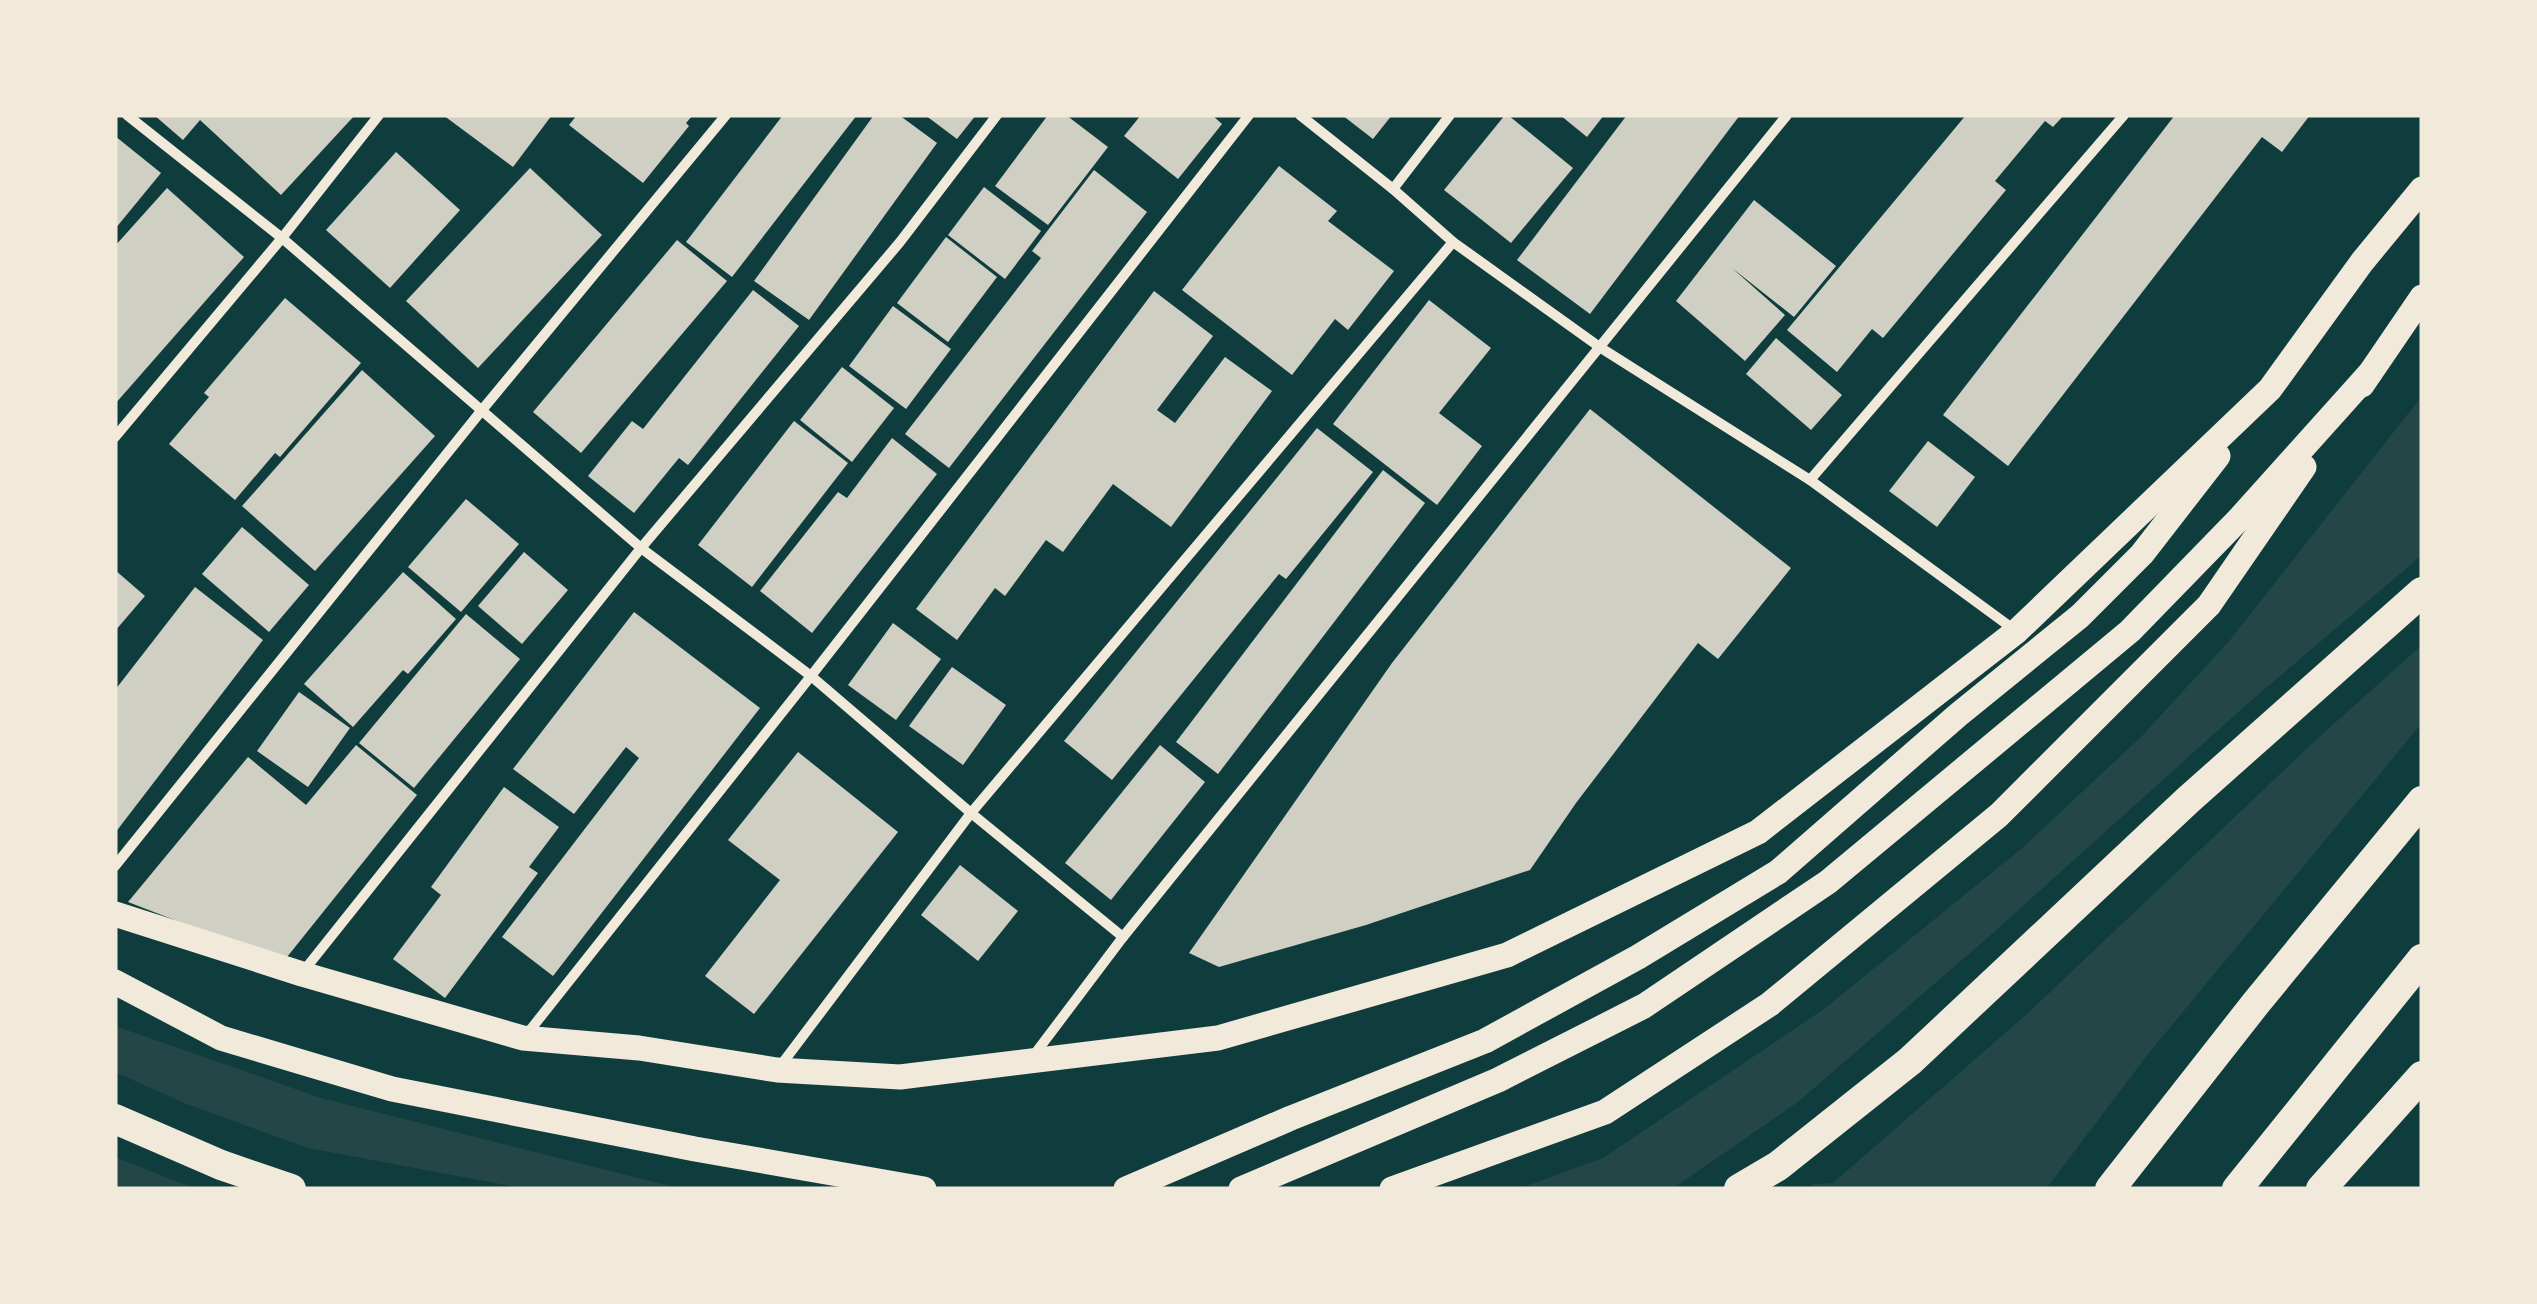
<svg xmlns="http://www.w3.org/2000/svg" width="2537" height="1304" font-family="'Work Sans',sans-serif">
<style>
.green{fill:#244646}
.building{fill:#cfcfc3}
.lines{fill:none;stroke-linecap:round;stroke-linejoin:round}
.minor{stroke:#f1e9da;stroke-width:10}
.primary{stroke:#f1e9da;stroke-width:25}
.motorway{stroke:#f1e9da;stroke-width:30}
</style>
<rect width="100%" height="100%" fill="#0f3d3e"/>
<!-- green -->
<g class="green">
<path d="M2422,396V555L2245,706L1993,933L1798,1102L1672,1189H1518L1603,1158L1824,1009L2021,849L2142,736L2230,640Z"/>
<path d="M2422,645V723L2148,1054L2046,1189H1806L1814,1184L1833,1183L2027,1014L2318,738Z"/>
<path d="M115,1026L321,1098L682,1189H527L308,1148L184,1103L115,1072Z"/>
<path d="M115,1157L196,1189H115Z"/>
</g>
<!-- building -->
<g class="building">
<path d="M154,115H355L281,195L200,120L183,140Z"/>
<path d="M443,115H552L513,167Z"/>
<path d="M577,115H693L686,123L689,126L643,183L569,125Z"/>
<path d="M783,115H857L732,277L686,242Z"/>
<path d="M874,115H899L937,143L809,320L754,281Z"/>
<path d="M925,115H976L957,139Z"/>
<path d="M1048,115H1066L1108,147L1048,225L995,186Z"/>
<path d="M1141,115H1212L1222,124L1178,179L1124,136Z"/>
<path d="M1342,115H1392L1373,139Z"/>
<path d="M1505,115H1508L1573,168L1511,243L1444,190Z"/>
<path d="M1560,115H1604L1587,137Z"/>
<path d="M1627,115H1740L1590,314L1517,260Z"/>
<path d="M1966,115H2064L2053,127L2045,121L1995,181L2006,190L1883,338L1872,329L1837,372L1787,330Z"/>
<path d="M2175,115H2310L2282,152L2262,137L2008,466L1943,415Z"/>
<path d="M115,136L161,173L115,229Z"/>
<path d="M396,152L460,210L390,288L326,230Z"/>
<path d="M1279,166L1337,211L1328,221L1394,271L1348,330L1335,319L1292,375L1182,290Z"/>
<path d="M530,168L602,235L478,368L406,301Z"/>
<path d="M1094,170L1147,212L949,468L905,434L1041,258L1032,251Z"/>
<path d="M984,187L1041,231L1005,279L948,235Z"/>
<path d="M167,188L244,257L115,404V246Z"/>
<path d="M1754,200L1836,266L1794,317L1732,268L1785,315L1745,361L1676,301Z"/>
<path d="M946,237L997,277L948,342L897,303Z"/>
<path d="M677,240L727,281L581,453L533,412Z"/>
<path d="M753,290L799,326L688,465L679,458L634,513L588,476L632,421L643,429Z"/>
<path d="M1154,291L1213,336L1157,410L1175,423L1225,357L1272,391L1171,527L1113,484L1063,552L1046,540L1005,596L995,588L957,640L916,609Z"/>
<path d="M285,298L361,363L280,457L275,453L235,500L169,444L209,397L204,393Z"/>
<path d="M1429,300L1491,348L1439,413L1482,446L1437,505L1333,424Z"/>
<path d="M893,306L951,349L906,409L849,366Z"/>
<path d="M1776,338L1842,395L1811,430L1746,374Z"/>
<path d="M842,367L894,408L852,462L800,420Z"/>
<path d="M362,370L435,436L315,571L242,506Z"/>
<path d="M1590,409L1791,568L1718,659L1698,643L1576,803L1530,870L1366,925L1219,967L1189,953L1392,663Z"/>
<path d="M794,421L848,463L752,587L698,545Z"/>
<path d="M1317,428L1373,472L1286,579L1279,574L1112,780L1064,741Z"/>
<path d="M892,438L937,474L812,633L760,591L838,492L847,498Z"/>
<path d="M1928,441L1975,477L1937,527L1889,491Z"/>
<path d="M1383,470L1425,503L1218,774L1176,742Z"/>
<path d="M466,499L519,544L461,612L408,567Z"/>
<path d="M242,527L309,585L269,632L202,574Z"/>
<path d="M524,552L568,590L522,644L478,606Z"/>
<path d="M115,570L145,596L115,631Z"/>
<path d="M403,572L456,619L408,674L403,670L353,727L304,684Z"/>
<path d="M195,587L263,640L115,833V690Z"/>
<path d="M634,612L760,708L553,976L502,937L639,758L626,747L574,814L513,769Z"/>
<path d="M466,614L520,659L414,788L359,743Z"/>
<path d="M893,623L941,659L896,720L848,685Z"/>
<path d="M952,667L1006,705L963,765L909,726Z"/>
<path d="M299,692L350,728L308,787L257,751Z"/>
<path d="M356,745L417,795L283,962L128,902L248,757L306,805Z"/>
<path d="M1160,745L1205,782L1111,900L1065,863Z"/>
<path d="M798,752L898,832L754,1014L705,976L780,880L728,840Z"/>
<path d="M504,787L559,827L529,867L538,873L445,998L393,959L441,895L431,887Z"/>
<path d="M960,865L1018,911L978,961L921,915Z"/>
</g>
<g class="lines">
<!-- minor -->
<g class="minor">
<path d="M127,115L282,238L641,548L811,676L971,813L1123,937"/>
<path d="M1300,115L1393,189L1453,242L1601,348L1810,480L2016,631"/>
<path d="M1393,189L1450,115"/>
<path d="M115,437L282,238L379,115"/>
<path d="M1810,480L2124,115"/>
<path d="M115,866L482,410L726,115"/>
<path d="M302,973L641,548L900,242L997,115"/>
<path d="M527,1034L811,676L1249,115"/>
<path d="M1034,1055L1123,937L1787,115"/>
<path d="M781,1065L971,813L1453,242"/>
</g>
<!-- primary -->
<g class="primary">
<path d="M2362,385L2422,297"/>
<path d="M115,914L302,974L523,1038L639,1048L777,1070L900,1077L1218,1038L1507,955L1758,832L2017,631L2270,389L2362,262L2422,189"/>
<path d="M115,982L221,1038L392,1089L695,1149L924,1189"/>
<path d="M1126,1189L1291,1118L1485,1041L1638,957L1778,872L1958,715L2080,616L2142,554L2218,456"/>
<path d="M1241,1189L1498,1080L1644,1006L1828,882L2130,631L2239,519L2370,373"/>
<path d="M1392,1189L1605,1112L1770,1004L1999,815L2209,605L2304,467"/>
</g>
<!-- motorway -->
<g class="motorway">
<path d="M115,1119L221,1165L291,1189"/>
<path d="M1739,1189L1778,1166L1910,1061L2188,800L2422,592"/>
<path d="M2110,1189L2256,1003L2422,801"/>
<path d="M2237,1189L2422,959"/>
<path d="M2321,1189L2422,1076"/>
</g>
</g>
<!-- border -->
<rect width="2537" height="1304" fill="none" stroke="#f1e9da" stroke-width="235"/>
</svg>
